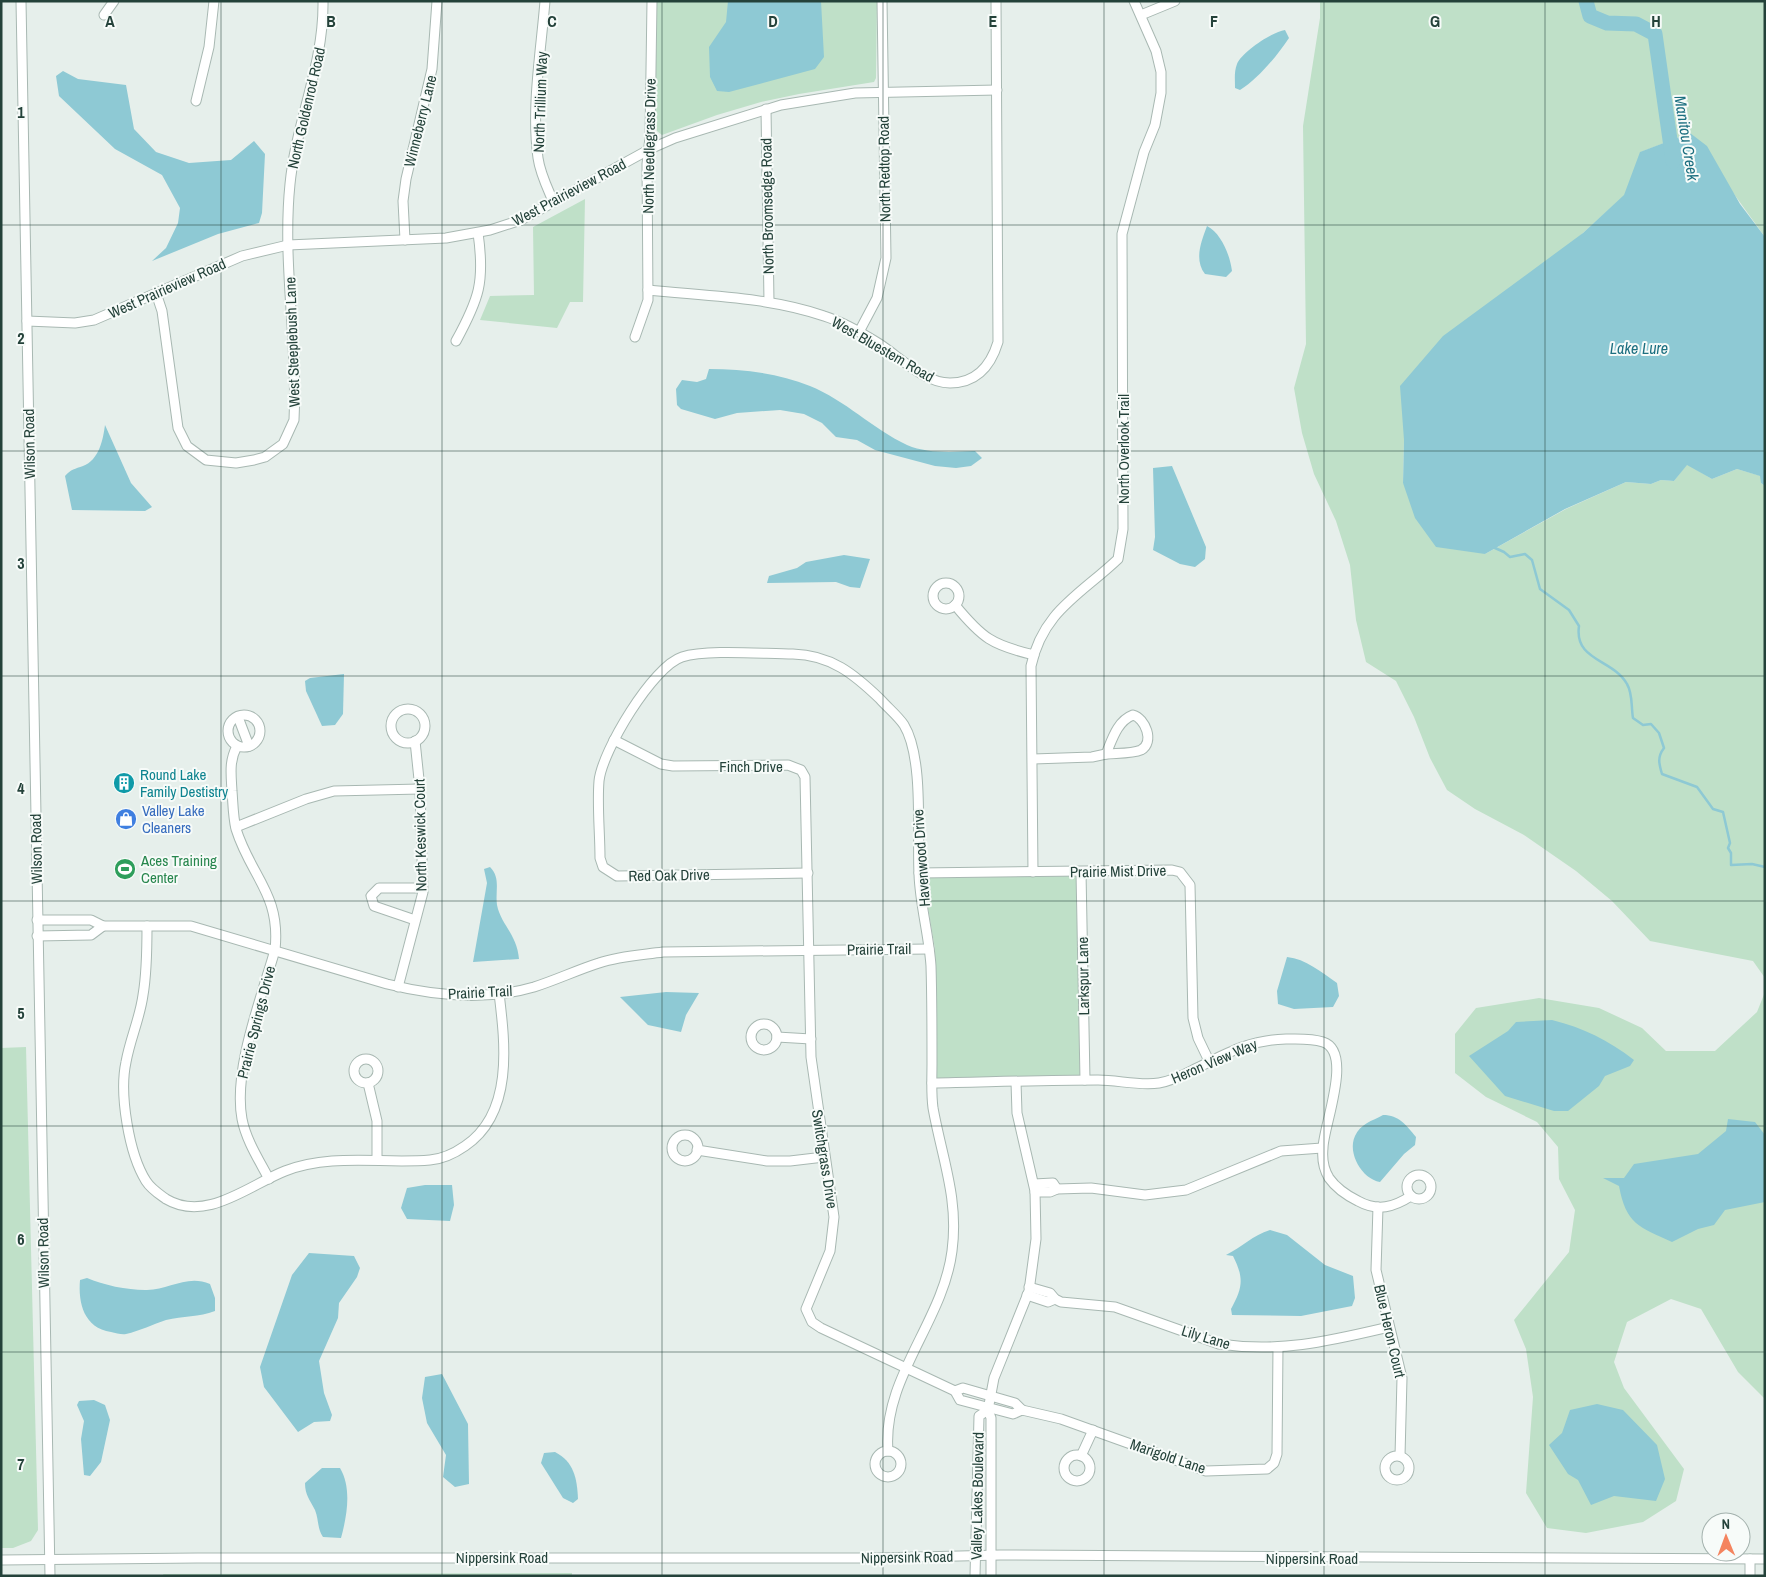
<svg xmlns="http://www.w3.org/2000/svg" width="1766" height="1577" font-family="'Archivo Narrow',sans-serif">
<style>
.green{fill:#bfe0c8}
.water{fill:#8ec9d4}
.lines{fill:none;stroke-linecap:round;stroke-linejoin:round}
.stream{stroke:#8ec9d4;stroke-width:2.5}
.river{stroke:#8ec9d4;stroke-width:15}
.minor-casing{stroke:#a8b8b2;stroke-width:11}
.minor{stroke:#fff;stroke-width:9}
.grid{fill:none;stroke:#24423a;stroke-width:1;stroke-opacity:0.55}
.labels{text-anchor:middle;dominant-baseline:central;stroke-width:4;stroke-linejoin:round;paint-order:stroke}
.street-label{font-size:15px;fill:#24423a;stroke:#f7fbf9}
.culture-label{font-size:15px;fill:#0d838f;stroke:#f7fbf9;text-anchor:start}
.shop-label{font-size:15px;fill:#366cbe;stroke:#f7fbf9;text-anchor:start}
.leisure-label{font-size:15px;fill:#27864d;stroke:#f7fbf9;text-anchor:start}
.water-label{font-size:16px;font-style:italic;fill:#1c6f80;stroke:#f7fbf9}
.grid-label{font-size:16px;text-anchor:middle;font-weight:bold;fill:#24423a;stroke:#f7fbf9;stroke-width:4;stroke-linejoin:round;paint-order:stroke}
</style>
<rect width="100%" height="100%" fill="#e6efeb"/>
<!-- green -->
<g class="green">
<path d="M657,1H877L876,78L874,82L799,94L761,102L717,115L662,135L657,131L655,125Z"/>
<path d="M1320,1H1765V237L1690,133L1641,152L1625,195L1583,233L1404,440L1403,483L1485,554L1566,509L1626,482L1651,484L1661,480L1674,481L1687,464L1712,479L1737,469L1761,476V483L1765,486V978L1753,961L1650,941L1612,901L1576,871L1524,835L1475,809L1447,790L1430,758L1414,717L1396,681L1366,662L1356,620L1350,565L1336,521L1314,474L1302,433L1294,388L1306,344L1303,126L1320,18Z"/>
<path d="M585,199L583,302H570L557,328L480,320L490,296L534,295L533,227Z"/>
<path d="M1076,876L1080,1076L937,1078L935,949L923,878Z"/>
<path d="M1765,992V1399L1738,1372L1701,1309L1671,1299L1627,1322L1614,1362L1624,1388L1684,1469L1676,1501L1643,1522L1586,1533L1547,1528L1526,1493L1533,1397L1526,1349L1514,1320L1569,1252L1575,1210L1559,1179L1558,1147L1537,1122L1486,1097L1455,1073V1034L1476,1008L1539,998L1599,1008L1642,1028L1666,1051H1715L1757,1012Z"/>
<path d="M26,1047L38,1530L31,1541L13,1548H1V1048Z"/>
<path d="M572,1573V1576H164L163,1574Z"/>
</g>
<!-- water -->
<g class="water">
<path d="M728,1H821L824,57L815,69L729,92L717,91L710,77L709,47L726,22Z"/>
<path d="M1285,30L1289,38C1277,56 1258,79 1240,90L1235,88C1235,79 1234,72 1237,64C1242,52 1272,32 1285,30Z"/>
<path d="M63,71L78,79L126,85L134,129L156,152L189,163L231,160L254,141L265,154L262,213L259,223L218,234L152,261L166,248L178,223L180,208L162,175L115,149L59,96L56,76Z"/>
<path d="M1690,133L1707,146L1740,204L1765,237V486L1761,483L1760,476L1737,469L1712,479L1687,465L1674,481L1661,480L1651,484L1626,482L1565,509L1485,554L1436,547L1415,518L1403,483L1404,440L1400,386L1443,336L1583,233L1624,195L1640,152Z"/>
<path d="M1207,226C1221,233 1230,255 1232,271L1226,277L1205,274C1194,260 1201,242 1207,226Z"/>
<path d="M709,369C743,369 778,373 810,386C845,400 873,429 907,445C928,454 953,452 975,451L982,458L971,466L956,468L935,466L875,450L857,440L836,437L822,423L804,414L780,410L737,413L715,419L681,409L677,405L676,389L682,380L697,382L706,379Z"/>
<path d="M105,425L131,483L152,507L145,511L72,510L65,476C71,469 75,469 83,466C99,460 103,440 105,425Z"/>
<path d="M1172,466L1206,547L1205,559L1195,567L1180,564L1153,550L1155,537L1153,468Z"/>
<path d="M844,555L870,559L860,588L850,587L836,582L767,583L769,576L797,568L806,562Z"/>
<path d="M344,674L343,714L335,725L322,726L306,691L305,681L310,678Z"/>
<path d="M490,867C501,878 495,891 497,905C501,925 517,934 519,959L473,962L487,883L484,869Z"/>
<path d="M1287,957C1306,959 1321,972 1337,983L1339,996L1333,1007L1294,1009L1278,1004L1277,991Z"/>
<path d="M666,992L699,993L686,1015L681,1032L648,1025L620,997Z"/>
<path d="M1552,1020C1584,1028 1608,1040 1634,1060L1630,1066L1605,1076L1599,1086L1568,1111H1554L1505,1096L1469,1056L1508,1031L1516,1022Z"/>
<path d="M1383,1115C1399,1115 1406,1125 1416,1137L1415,1145L1404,1154L1380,1182C1362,1179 1347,1153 1355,1136C1360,1124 1372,1121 1383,1115Z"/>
<path d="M1728,1119L1755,1122L1765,1135V1202L1725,1210L1714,1225L1698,1229L1672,1242C1639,1227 1626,1224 1619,1186L1603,1178H1624L1634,1164L1698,1154L1726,1131Z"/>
<path d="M425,1185H452L454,1205L450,1221L407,1219L401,1208L407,1188Z"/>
<path d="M1270,1230L1287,1235L1325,1265L1353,1276L1355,1298L1352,1306L1301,1316L1232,1315L1231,1309C1243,1287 1244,1278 1233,1256L1226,1255C1242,1247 1253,1235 1270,1230Z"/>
<path d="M309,1253L354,1256L360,1268L357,1277L339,1303L338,1318L319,1361L324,1393L332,1415L330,1421L314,1422L298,1432L264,1387L260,1367L292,1275Z"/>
<path d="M87,1278C103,1285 127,1290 145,1290C168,1291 186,1274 210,1284L215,1298V1311C199,1317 183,1316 166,1320C153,1324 140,1331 126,1334C122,1335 116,1333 111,1332C84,1328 78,1303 80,1280Z"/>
<path d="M442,1374L468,1424L469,1484L455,1487L443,1477L446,1455L427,1423L422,1398L425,1377Z"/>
<path d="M94,1400L105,1405L110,1420L101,1462L90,1476L84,1475L81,1439L84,1421L77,1405L79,1401Z"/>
<path d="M1597,1404L1623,1410L1657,1445L1665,1479L1656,1501L1614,1496L1591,1505L1578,1480L1568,1474L1549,1445L1562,1433L1570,1410Z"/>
<path d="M555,1452C574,1462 577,1478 578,1499L573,1503L563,1498L541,1463L544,1453Z"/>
<path d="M322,1468H340C352,1488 347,1516 341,1538L323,1537C317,1528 319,1520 315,1510C310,1500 305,1495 305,1483Z"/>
</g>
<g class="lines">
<!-- stream -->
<path class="stream" d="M1495,548L1504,552L1510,557L1525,554L1532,560L1540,589L1569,610L1579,626C1574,661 1613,659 1627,684C1633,694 1631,707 1633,718L1643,725L1651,724L1659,733L1664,748C1657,757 1659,764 1662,774L1697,787L1713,809L1723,812L1730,843L1728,848L1731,853V865L1752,864L1765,867"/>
<!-- river -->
<path class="river" d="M1586,1L1590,16L1607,23L1636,24L1655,34L1673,161"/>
<!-- minor casing -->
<g class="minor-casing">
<g id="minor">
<path d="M21,1L50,1576"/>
<path d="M545,1C541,51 531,108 538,158C540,173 547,187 553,201"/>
<path d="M104,15L114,1"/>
<path d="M1141,15L1175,1"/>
<path d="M196,101L209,47L214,1"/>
<path d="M766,109L769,302"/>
<path d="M405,240L403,201L406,179L432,69L437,1"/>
<path d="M648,290C707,296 769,297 824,316C843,322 862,333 878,343C900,357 924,383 950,383C977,383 991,365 998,342L996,1"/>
<path d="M156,293L162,311L178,428L187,446L206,460L236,463L254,460L265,457L283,444L294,420C298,341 282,262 290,184C296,122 324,65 323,1"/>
<path d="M27,321L75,323L94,320L242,256L288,245L446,238L490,230L521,220L650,149L675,138L781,105L855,93L997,90"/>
<path d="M859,332L877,298L886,258L882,1"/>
<path d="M635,337L648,300L647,164L650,137L652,1"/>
<path d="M456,341C479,299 485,282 478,233"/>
<circle cx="946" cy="596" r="13"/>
<path d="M955,605C982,638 992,645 1034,655"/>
<circle cx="408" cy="726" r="17"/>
<path d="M1133,715C1145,718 1155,742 1141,750C1132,754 1116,753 1106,754C1112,740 1117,721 1133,715Z"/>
<circle cx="244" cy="731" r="16"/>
<path d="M238,717L249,746"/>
<path d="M614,740L661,764L673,766L788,765L801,770L805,777L811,1057L834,1217L830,1251L806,1309L812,1322L821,1328L955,1391"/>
<path d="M237,746C229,761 231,774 232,791C233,803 233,817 236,829C251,877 281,894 275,950C261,999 233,1070 242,1119C246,1140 259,1160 269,1179"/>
<path d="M1033,759L1092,757L1106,754"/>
<path d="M236,827L306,799L334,791L420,789"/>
<path d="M1033,872L1031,666C1043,611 1080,595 1118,559L1123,529L1122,234L1144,152L1155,125L1161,93V72L1156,51L1134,1"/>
<path d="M1081,872L1085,1080"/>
<path d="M808,873L617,876L603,867L600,858C600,833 597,806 599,781C602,751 653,666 682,657C707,649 764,654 793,654C831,655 854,674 880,699C888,708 898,716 904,725C924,758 917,834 919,874C920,905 929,935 931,966C932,998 932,1031 932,1063C932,1078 931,1093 933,1108C942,1158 959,1199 952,1251C943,1322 882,1378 888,1451"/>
<path d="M919,873L1172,870L1180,872L1190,885L1193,1018L1198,1038L1209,1061"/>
<path d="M37,920H91L103,926H191L387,984C435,996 486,1001 534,987C556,980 577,970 599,963C619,956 641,955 663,952L929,949"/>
<path d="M415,920L374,906L371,896L379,888H422"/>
<path d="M147,926C147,949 147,972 143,995C140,1018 130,1039 126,1062C119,1094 129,1154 146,1181C151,1189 159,1194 166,1199C206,1223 249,1185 285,1171C332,1153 381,1164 430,1160C442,1159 455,1153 465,1146C514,1113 505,1043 499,993"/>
<path d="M37,936L91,935L103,926"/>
<path d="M398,987L423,892L420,789L415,741"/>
<circle cx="764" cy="1037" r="13"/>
<path d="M777,1037L811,1039"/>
<circle cx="366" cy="1071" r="12"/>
<path d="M368,1083L377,1121V1159"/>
<path d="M932,1083C988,1082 1043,1080 1098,1080C1118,1080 1139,1086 1159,1083C1173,1081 1185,1074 1197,1068C1229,1052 1250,1040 1286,1039C1298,1039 1311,1038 1323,1042C1354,1052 1323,1127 1323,1148C1322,1158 1324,1170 1329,1178C1336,1188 1348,1196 1358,1201C1378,1212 1394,1207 1411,1196"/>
<circle cx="685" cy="1148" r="13"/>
<path d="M697,1150L767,1161H790L824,1157"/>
<circle cx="1419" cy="1187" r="12"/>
<path d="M1034,1184L1053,1183L1057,1189"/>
<path d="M1035,1192H1050L1057,1189L1091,1188L1145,1195L1186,1190L1281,1151L1322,1148"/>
<path d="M1378,1207L1376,1270L1402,1378L1400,1456"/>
<path d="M1029,1287L1050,1293L1055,1299L1061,1302L1115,1307L1219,1344C1281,1353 1329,1341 1389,1327"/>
<path d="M1027,1295L1048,1302L1055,1299"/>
<path d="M955,1391L960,1400L1013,1414L1022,1410L1061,1419L1206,1471L1267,1469L1274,1463L1277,1454L1278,1347"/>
<path d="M955,1391L963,1388L1015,1403L1022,1410"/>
<path d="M988,1410L994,1378L1029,1291L1036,1239L1035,1191L1017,1113L1016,1082"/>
<path d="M988,1410L991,1418V1576"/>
<circle cx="888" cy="1464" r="13"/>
<circle cx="1077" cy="1468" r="13"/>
<circle cx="1397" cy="1468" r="12"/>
<path d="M1081,1456L1093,1430"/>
<path d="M1,1560L197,1558H878L1000,1555L1765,1559"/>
<path d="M975,1576L979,1416L988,1410"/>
<path d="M1750,1576V1559"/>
</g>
</g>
<!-- minor -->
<use href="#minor" class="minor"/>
</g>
<!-- grid -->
<path class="grid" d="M221,1V1576M442,1V1576M662,1V1576M883,1V1576M1104,1V1576M1324,1V1576M1545,1V1576M1,225H1765M1,451H1765M1,676H1765M1,901H1765M1,1126H1765M1,1352H1765"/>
<!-- icons -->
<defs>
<g id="building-disc" transform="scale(1.125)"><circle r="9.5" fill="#0f9aa8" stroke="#f7fbf9"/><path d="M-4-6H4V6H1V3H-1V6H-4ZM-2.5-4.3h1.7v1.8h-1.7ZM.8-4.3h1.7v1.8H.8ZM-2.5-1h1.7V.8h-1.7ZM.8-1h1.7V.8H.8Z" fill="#fff"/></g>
<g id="shop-disc" transform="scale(1.125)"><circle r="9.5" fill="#3f7fe0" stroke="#f7fbf9"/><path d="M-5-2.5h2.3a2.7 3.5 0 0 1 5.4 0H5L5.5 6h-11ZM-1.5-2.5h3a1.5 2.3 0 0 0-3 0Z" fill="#fff"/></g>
<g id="stadium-disc" transform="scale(1.125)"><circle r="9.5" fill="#2e9e5b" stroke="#f7fbf9"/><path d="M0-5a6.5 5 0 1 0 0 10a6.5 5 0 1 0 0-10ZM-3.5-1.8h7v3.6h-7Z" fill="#fff"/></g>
</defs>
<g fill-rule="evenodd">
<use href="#building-disc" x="124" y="783"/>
<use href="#shop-disc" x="126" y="819"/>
<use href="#stadium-disc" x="125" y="869"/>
</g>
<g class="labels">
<!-- street labels -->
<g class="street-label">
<text transform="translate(540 102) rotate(-88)">North Trillium Way</text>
<text transform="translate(306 108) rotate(-77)">North Goldenrod Road</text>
<text transform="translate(420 121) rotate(-76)">Winneberry Lane</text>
<text transform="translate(649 146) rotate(-89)">North Needlegrass Drive</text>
<text transform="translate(884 169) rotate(-91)">North Redtop Road</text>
<text transform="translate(569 192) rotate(-28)">West Prairieview Road</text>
<text transform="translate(767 206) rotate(-91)">North Broomsedge Road</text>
<text transform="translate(167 288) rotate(-24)">West Prairieview Road</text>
<text transform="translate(292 342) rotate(-92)">West Steeplebush Lane</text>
<text transform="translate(883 349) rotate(30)">West Bluestem Road</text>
<text transform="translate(29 444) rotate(-91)">Wilson Road</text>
<text transform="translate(1123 449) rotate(-90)">North Overlook Trail</text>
<text x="751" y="766">Finch Drive</text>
<text transform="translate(420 835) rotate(-91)">North Keswick Court</text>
<text transform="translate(36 849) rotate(-91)">Wilson Road</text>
<text transform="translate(921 858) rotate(-94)">Havenwood Drive</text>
<text transform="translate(1118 871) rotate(-1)">Prairie Mist Drive</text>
<text transform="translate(669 875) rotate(-1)">Red Oak Drive</text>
<text transform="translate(879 949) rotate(-1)">Prairie Trail</text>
<text transform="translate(1083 976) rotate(-91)">Larkspur Lane</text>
<text transform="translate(480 992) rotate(-3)">Prairie Trail</text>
<text transform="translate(256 1022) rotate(-76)">Prairie Springs Drive</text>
<text transform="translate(1214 1061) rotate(-23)">Heron View Way</text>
<text transform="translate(825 1159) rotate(81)">Switchgrass Drive</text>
<text transform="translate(43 1253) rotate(-91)">Wilson Road</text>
<text transform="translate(1390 1331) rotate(77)">Blue Heron Court</text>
<text transform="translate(1206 1337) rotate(17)">Lily Lane</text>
<text transform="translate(1168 1456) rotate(19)">Marigold Lane</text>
<text transform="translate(977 1496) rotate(-89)">Valley Lakes Boulevard</text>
<text x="502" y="1557">Nippersink Road</text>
<text transform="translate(907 1557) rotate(-1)">Nippersink Road</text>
<text x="1312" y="1558">Nippersink Road</text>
</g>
<!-- culture labels -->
<g class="culture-label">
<text x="140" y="774">Round Lake<tspan x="140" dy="17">Family Destistry</tspan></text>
</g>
<!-- shop labels -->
<g class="shop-label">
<text x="142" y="810">Valley Lake<tspan x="142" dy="17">Cleaners</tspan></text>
</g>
<!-- leisure labels -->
<g class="leisure-label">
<text x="141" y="860">Aces Training<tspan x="141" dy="17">Center</tspan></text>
</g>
<!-- water labels -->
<g class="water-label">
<text transform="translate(1687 138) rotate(81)">Manitou Creek</text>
<text x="1639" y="348">Lake Lure</text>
</g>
</g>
<g class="grid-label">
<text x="110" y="27">A</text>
<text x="331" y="27">B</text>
<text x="552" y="27">C</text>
<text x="773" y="27">D</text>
<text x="993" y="27">E</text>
<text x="1214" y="27">F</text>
<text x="1435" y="27">G</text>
<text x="1656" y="27">H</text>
<text x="21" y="118">1</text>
<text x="21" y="344">2</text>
<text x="21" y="569">3</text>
<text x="21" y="794">4</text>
<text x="21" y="1019">5</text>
<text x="21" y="1245">6</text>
<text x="21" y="1470">7</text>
</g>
<!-- border -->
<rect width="1766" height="1577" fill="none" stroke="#24423a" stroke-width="5"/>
<!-- north arrow -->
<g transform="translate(1726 1537) rotate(359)"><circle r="24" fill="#f7fbf9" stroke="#a3b1ad"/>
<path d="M0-4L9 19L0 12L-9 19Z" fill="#f4845f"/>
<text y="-8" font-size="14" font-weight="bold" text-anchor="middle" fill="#24423a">N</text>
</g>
</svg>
